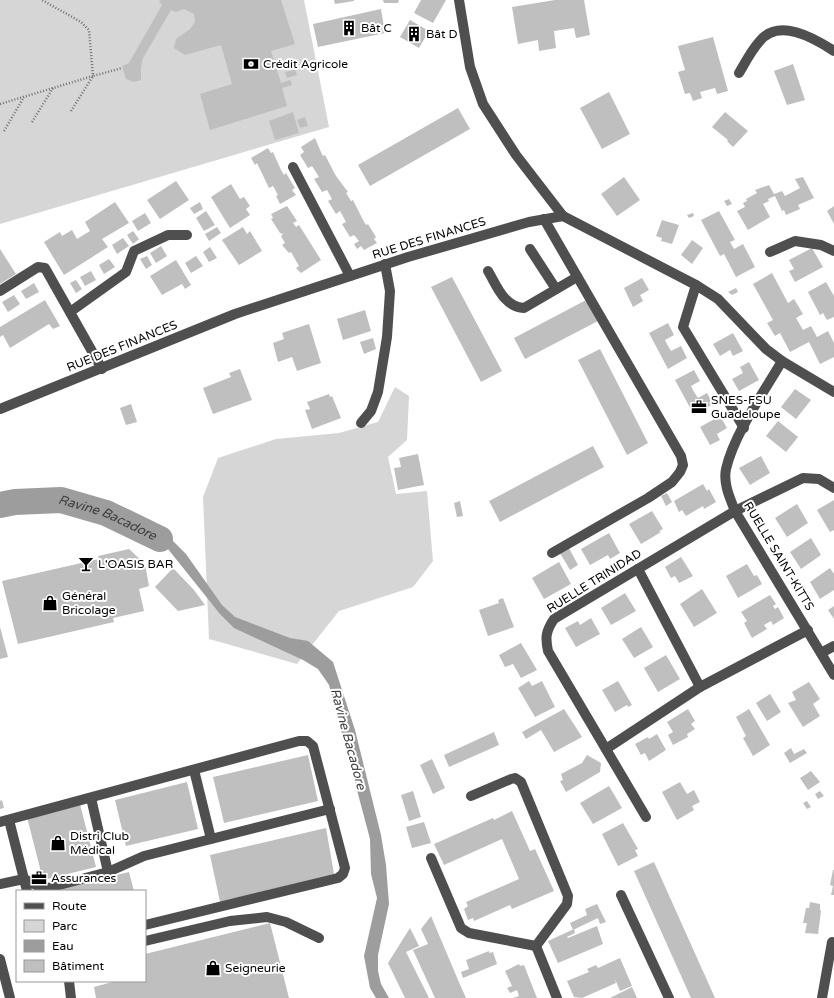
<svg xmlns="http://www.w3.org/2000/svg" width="834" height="998" font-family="'Varela Round',sans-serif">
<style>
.green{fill:#d6d6d6}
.water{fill:#9d9d9d}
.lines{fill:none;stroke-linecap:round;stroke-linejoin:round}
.river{stroke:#9d9d9d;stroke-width:26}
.building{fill:#bfbfbf}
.path{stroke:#717171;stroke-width:2.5;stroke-dasharray:1 2;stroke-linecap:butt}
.minor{stroke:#4f4f4f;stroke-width:10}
.labels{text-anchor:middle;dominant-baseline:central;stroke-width:4;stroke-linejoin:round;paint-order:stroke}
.poi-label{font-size:12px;fill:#000;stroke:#fff;text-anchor:start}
.street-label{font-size:12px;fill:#000;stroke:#fff}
.water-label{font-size:13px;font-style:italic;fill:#3e3e3e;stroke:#fff}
</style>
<rect width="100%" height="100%" fill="#fff"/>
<!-- green -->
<g class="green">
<path d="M0,0H304L329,127L0,224Z"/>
<path d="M395,387L409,396L407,440L388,457L396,494L427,491L433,561L413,587L339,611L297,664L209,639L203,497L218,458L276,439L339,433L378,422Z"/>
</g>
<!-- water -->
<path class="water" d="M40,495H70L101,499L130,510L154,522L186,554L222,605L235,617L290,638L308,641L333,662L355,730L381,835L386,865L389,904L378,955V971L381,984L389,998H376L370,988L364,956L377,898L371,874L370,839L329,685L318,669L303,660L234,628L220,614L164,544L106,513L57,502L42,506Z"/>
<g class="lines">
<!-- river -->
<path class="river" id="s1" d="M0,505L15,502L61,500L106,513L160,539"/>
</g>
<!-- building -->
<g class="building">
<path d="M161,0H281L295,44L271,51L281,83L290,80L292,85L282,88L287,106L210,130L200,94L232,84L221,45L185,55L174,48L176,39L190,29L195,22L194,14L184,9L176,12L171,10L143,58L141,67V80L134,82L126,79L122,66L129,63L162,5L159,2Z"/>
<path d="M334,0H354V1L335,4Z"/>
<path d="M383,0H399L398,3H384Z"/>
<path d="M421,0H446L433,23L414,13Z"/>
<path d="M555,0H584L590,35L576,38L574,28L554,31L556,48L539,51L538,40L518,44L512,7Z"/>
<path d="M381,9L385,33L318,47L313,24Z"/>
<path d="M410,20L429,31L419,48L400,37Z"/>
<path d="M713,37L728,91L717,94L715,88L700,92L702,98L693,101L690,93L685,94L678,72L685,70L678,46Z"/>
<path d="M793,64L805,100L787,105L774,71Z"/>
<path d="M295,70L297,75L287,78L285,72Z"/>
<path d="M609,92L630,134L602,149L580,108Z"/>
<path d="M458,108L470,129L370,186L358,165Z"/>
<path d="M293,112L299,133L275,140L269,121Z"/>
<path d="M725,112L748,131L733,147L727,141L728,140L712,127Z"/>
<path d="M305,117L308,126L300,128L297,120Z"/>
<path d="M315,138L321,152L323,156L325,155L336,176L348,192L346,193L351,201L353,200L363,220L366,225L368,224L376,237L374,239L377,243L364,250L361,246L357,249L354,244L359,241L354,235L350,237L342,224L346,222L340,211L336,214L328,201L332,199L327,190L322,192L314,179L319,177L312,166L308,168L300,155L304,152L301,147Z"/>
<path d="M268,148L271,153L273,152L281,170L284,175L286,173L295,188L292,190L296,195L280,204L276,196L278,195L273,186L269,188L257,163L255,165L251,158Z"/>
<path d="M624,177L640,200L617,216L601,194Z"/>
<path d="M803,177L814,198L798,205L800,209L786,215L784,210L782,211L775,196L768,199L769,201L763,204L770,217L748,230L737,211L745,207L743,203L747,201L746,199L757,193L755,190L769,185L774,194L782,191L785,196L800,188L795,179Z"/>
<path d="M176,181L189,200L160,219L147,200Z"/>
<path d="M231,184L240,199L244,197L250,206L246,209L250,215L230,228L211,197Z"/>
<path d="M729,199L732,204L727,206L724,201Z"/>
<path d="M115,202L129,223L102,239L108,247L64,275L44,242L60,232L62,236L72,230L77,239L90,231L85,222Z"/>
<path d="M200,202L203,209L194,214L190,208Z"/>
<path d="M287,206L297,221L293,223L296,227L299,225L321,260L301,273L296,268L299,266L291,252L289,253L282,245L285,243L281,236L283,234L280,233L271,219L273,218L271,214Z"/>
<path d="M834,206V224L827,211Z"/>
<path d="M206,211L215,225L204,231L196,218Z"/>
<path d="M719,211L735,240L730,242L734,249L743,244L755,267L736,277L724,254L720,256L701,220Z"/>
<path d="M145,213L151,223L138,231L132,221Z"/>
<path d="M693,213L694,216L689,218L687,215Z"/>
<path d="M662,220L679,225L672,244L661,241L662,238L656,236Z"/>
<path d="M217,227L221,233L209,241L205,234Z"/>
<path d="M243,227L247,234L250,231L262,251L239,265L222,240Z"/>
<path d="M133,231L139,239L133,244L127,235Z"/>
<path d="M123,238L129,246L117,254L112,245Z"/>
<path d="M692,240L703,248L692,264L681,255Z"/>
<path d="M161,246L167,256L156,263L150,253Z"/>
<path d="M210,247L217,258L209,262L203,252Z"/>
<path d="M812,248L823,267L795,282L789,271L794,269L789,260Z"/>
<path d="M0,249L16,274L0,284Z"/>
<path d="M147,256L152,265L146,269L140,259Z"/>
<path d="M196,256L203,266L191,273L185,263Z"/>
<path d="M109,259L115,267L104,274L99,265Z"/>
<path d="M176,260L191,285L185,289L182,284L162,295L150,276Z"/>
<path d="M91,271L96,280L85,286L80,277Z"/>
<path d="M772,273L788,303L794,299L803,314L796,318L803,330L811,326L817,337L828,331L834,343V357L820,364L809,342L790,352L780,333L775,336L767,323L773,320L753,284Z"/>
<path d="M452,277L502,371L481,382L431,287Z"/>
<path d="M642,278L649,290L640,295L643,301L633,307L624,288Z"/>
<path d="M76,280L82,289L76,293L70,283Z"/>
<path d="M826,282L834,296V317L827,320L823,313L820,315L808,292Z"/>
<path d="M34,283L39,292L26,299L21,291Z"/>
<path d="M736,288L738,292L732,295L728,292Z"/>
<path d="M14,295L20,304L8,312L2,302Z"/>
<path d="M588,299L598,321L525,359L514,338Z"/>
<path d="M45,300L60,326L53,329L49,324L10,348L3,335L0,337V327Z"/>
<path d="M365,310L371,331L343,340L337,319Z"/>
<path d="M668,323L674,335L665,340L668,346L671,351L681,346L687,358L668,369L649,333Z"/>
<path d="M309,324L321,363L297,371L292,357L278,362L273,343L284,339L282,333Z"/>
<path d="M733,333L743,351L733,356L730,350L720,356L713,344Z"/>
<path d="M373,338L376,349L364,354L360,342Z"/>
<path d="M600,349L648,443L627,455L578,360Z"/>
<path d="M749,362L759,380L739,391L732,379L743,373L740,367Z"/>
<path d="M240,369L252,400L213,414L203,388L231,377L229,373Z"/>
<path d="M694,370L700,381L691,386L694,392L698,398L707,393L713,404L694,415L675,380Z"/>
<path d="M795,389L811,400L796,419L781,407Z"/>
<path d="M329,394L330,397L332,396L341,418L312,429L305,410L310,409L307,402Z"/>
<path d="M131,404L137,422L126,425L120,408Z"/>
<path d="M720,416L727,428L717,434L720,440L710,445L700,427Z"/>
<path d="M778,421L798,437L786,452L766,436Z"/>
<path d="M593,446L604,467L500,522L489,501Z"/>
<path d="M418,454L424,485L398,490L394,468L401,467L399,458Z"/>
<path d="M761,456L770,473L750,485L739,468Z"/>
<path d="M703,484L707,491L709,489L716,502L704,509L703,506L686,516L682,510L679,512L674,501Z"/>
<path d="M667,493L672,502L666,506L661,496Z"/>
<path d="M834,500V530L830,532L817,510Z"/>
<path d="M460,501L463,516L457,517L454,503Z"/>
<path d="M797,504L808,523L787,537L775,518Z"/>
<path d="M652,511L663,529L659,531L661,532L641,544L629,524Z"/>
<path d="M609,533L620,553L610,559L608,555L590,565L581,549Z"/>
<path d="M811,538L821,555L801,569L790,552Z"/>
<path d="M569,548L578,565L570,570L560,553Z"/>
<path d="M129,549L145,564L149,586L139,589L144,611L113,618L114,622L18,644L2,581L99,559L98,556Z"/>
<path d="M681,557L693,576L679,583L675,576L671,578L665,567Z"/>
<path d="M559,562L571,584L544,599L532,578Z"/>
<path d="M747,564L754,576L757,575L762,584L738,598L726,576Z"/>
<path d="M173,568L194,590L205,605L178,611L155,587Z"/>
<path d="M830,568L834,574V590L820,599L810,582Z"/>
<path d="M702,589L717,613L694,627L680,604Z"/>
<path d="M625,593L636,611L611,625L601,608Z"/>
<path d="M770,595L776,604L773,606L775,609L778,607L784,618L773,625L771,621L764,625L767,629L752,638L744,623L747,621L741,612Z"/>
<path d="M503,598L514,627L488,636L479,610L499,603L498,600Z"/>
<path d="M834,606V619L828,610Z"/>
<path d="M591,618L600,634L576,647L565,628L578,621L580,625Z"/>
<path d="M0,627L8,657L0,659Z"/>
<path d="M641,627L653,647L634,658L622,639Z"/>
<path d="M521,643L537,670L521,678L513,664L505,667L499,655Z"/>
<path d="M666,655L680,679L658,692L644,668Z"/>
<path d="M529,681L532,686L542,681L555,707L535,717L518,688Z"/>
<path d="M618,681L632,705L628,707L627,705L615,712L602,690Z"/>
<path d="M809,682L820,699L813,704L820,716L803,727L788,703L796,700L792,692Z"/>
<path d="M770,694L781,712L767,721L756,703Z"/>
<path d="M564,709L582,737L554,752L541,730L526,739L522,732Z"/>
<path d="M688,709L695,721L691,724L695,729L687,734L688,737L673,745L668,735L673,732L667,722Z"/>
<path d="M749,709L770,745L753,756L743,738L746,736L736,717Z"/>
<path d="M494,732L499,745L449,767L444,755Z"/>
<path d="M657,734L666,750L649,761L645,753L641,755L635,744L648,737L649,739Z"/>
<path d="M791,748L794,754L804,749L807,753L790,763L784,753Z"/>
<path d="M308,755L318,801L224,823L213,777Z"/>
<path d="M587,755L601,763L600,772L566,792L560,781L563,780L561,774L582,763Z"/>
<path d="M432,759L445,788L433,794L420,765Z"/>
<path d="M811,771L820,782L808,790L800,778Z"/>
<path d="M187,782L198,829L126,846L115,800Z"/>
<path d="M680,782L687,794L694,790L700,802L692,806L694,810L677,820L662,792Z"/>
<path d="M609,786L622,808L593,824L580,803Z"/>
<path d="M413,791L421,817L409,821L401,795Z"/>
<path d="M820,791L824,796L818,799L815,794Z"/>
<path d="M2,800L4,808L0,809V801Z"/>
<path d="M807,801L811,807L807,809L803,803Z"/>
<path d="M80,804L96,867L43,880L27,817Z"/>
<path d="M512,811L530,851L535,849L554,891L512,909L510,905L474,921L473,918L468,920L464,909L468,906L466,902L519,879L502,839L444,865L434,844L493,818L494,820Z"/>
<path d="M424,822L431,843L412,848L406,827Z"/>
<path d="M623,823L638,849L635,850L638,856L618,866L602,834Z"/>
<path d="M326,828L334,874L220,902L210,855Z"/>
<path d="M654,862L715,998H691L634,871Z"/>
<path d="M833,870H834V895H831L833,886L830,885Z"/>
<path d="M129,872L134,891H54V890Z"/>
<path d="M810,902L820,904V910L821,911L818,934L805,933L807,923H803L806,908H809Z"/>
<path d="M597,904L606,922L600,924L598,918L573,930L570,923L587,915L585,909Z"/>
<path d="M431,916L458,980L466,998H435L413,950L428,944L421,929Z"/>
<path d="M270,923L289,998H96L94,987L116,981H145V954Z"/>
<path d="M597,926L603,944L558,963L548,941L574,929L575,933L567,937L568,938Z"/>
<path d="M410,928L419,946L406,952L429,998H405L388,963Z"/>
<path d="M489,951V953L493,952L497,964L463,978L461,972L469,969L466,960Z"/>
<path d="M620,958L632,986L620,991L615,979L616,983L582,998L574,997L567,981L589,972L587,969L596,965L598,968Z"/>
<path d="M519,964L520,966L524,965L537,998H513L519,996L517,990L510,993L507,988L512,986L505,971Z"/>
<path d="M632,987L637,998H610Z"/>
</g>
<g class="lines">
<!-- path -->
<g class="path">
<path d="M0,104L93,76L89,30L81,22L42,0"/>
<path d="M71,111L93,76L122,68"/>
<path d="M32,122L53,88"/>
<path d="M4,131L24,97"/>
</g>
<!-- minor -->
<g class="minor">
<path d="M459,0L470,67L483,104L516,155L563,216"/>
<path d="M739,73C745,63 751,51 759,42C778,17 814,38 834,51"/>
<path d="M293,167L350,276"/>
<path d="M544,219L681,456L683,465L680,472L672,482L648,498L552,553"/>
<path d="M530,249L556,289"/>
<path d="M770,252L795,241L821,245L834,251"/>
<path d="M488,271C497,286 504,307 524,308L577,277"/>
<path d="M696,285L683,327L744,428"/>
<path d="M0,291L38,267L45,268L102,369"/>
<path d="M70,312L126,272L134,251L168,235H187"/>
<path d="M782,361C764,392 734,434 726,469C723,484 730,498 735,511L834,675"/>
<path d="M0,409L235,314L408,257L529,222L563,216L696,285L718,299L766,349L782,361L834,392"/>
<path d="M361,423L371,411L378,392L387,337L390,291L385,264"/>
<path d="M638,569L700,687"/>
<path d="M821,653L834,646"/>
<path d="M606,749L700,687L808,630"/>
<path d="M194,770L211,839"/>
<path d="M91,798L108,872"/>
<path d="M646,817L548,651C545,637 546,631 554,619L735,511L803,478L819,479L834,488"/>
<path d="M9,820L27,891"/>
<path d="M0,822L299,741H307L313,746L345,868L343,874L338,878L145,925"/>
<path d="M431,858L461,928L469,933L536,946L567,904L568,896L521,782L515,778L511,779L471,796"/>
<path d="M0,884L24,879L44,889L108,872L144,856L330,809"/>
<path d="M621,895L669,998"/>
<path d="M145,941L230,921L267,917L286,922L319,938"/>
<path d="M536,946L557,998"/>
<path d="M0,959L10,998"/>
<path d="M69,981L71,998"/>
<path d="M822,998L832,942"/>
</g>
</g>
<!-- icons -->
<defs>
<g id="building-bare" transform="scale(1.2)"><path d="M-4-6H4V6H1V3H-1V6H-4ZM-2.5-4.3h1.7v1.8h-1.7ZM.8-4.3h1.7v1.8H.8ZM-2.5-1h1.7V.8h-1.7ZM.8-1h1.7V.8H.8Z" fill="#000" stroke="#fff" stroke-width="2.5" paint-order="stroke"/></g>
<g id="bank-bare" transform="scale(1.2)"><path d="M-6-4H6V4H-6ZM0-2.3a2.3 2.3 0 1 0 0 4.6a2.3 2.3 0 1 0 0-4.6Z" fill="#000" stroke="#fff" stroke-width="2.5" paint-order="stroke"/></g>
<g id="office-bare" transform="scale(1.2)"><path d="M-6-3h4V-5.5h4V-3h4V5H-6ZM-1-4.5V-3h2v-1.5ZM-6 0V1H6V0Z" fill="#000" stroke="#fff" stroke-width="2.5" paint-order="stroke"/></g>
<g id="bar-bare" transform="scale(1.2)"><path d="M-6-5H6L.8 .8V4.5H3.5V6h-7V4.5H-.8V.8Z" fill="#000" stroke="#fff" stroke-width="2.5" paint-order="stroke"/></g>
<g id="shop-bare" transform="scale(1.2)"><path d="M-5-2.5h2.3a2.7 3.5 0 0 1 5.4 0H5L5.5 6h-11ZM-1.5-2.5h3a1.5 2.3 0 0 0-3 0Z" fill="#000" stroke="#fff" stroke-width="2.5" paint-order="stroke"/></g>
</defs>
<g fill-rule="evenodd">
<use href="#building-bare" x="349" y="28"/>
<use href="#building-bare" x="414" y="34"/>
<use href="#bank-bare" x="251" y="64"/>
<use href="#office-bare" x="699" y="407"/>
<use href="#bar-bare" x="86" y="564"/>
<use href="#shop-bare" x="50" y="603"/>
<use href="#shop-bare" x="58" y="843"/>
<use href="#office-bare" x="39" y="878"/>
<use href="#shop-bare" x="213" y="968"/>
</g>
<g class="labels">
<!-- poi labels -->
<g class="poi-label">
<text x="361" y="28">Bât C</text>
<text x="426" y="34">Bât D</text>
<text x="263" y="64">Crédit Agricole</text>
<text x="711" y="400">SNES-FSU<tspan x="711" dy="14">Guadeloupe</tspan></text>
<text x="98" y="564">L'OASIS BAR</text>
<text x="62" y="596">Général<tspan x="62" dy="14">Bricolage</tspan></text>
<text x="70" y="836">Distri Club<tspan x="70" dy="14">Médical</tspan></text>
<text x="51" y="878">Assurances</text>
<text x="225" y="968">Seigneurie</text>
</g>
<!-- street labels -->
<g class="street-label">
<text transform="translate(429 238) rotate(-17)">RUE DES FINANCES</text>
<text transform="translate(122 346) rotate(-22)">RUE DES FINANCES</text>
<text transform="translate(779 556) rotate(59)">RUELLE SAINT-KITTS</text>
<text transform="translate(594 581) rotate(-32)">RUELLE TRINIDAD</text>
</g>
<!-- water labels -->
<g class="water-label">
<text stroke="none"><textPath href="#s1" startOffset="111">Ravine Bacadore</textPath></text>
<text transform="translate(348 739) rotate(75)">Ravine Bacadore</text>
</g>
</g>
<!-- legend -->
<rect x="16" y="890" width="130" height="92" fill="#ffffff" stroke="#999999"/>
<rect x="24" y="903" width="20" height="6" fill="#4f4f4f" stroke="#999999"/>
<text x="52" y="910" font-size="12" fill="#000000">Route</text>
<rect x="24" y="920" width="20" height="12" fill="#d6d6d6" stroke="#999999"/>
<text x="52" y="930" font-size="12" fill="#000000">Parc</text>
<rect x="24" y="940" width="20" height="12" fill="#9d9d9d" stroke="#999999"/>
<text x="52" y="950" font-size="12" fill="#000000">Eau</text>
<rect x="24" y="960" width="20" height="12" fill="#bfbfbf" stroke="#999999"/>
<text x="52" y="970" font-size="12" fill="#000000">Bâtiment</text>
</svg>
